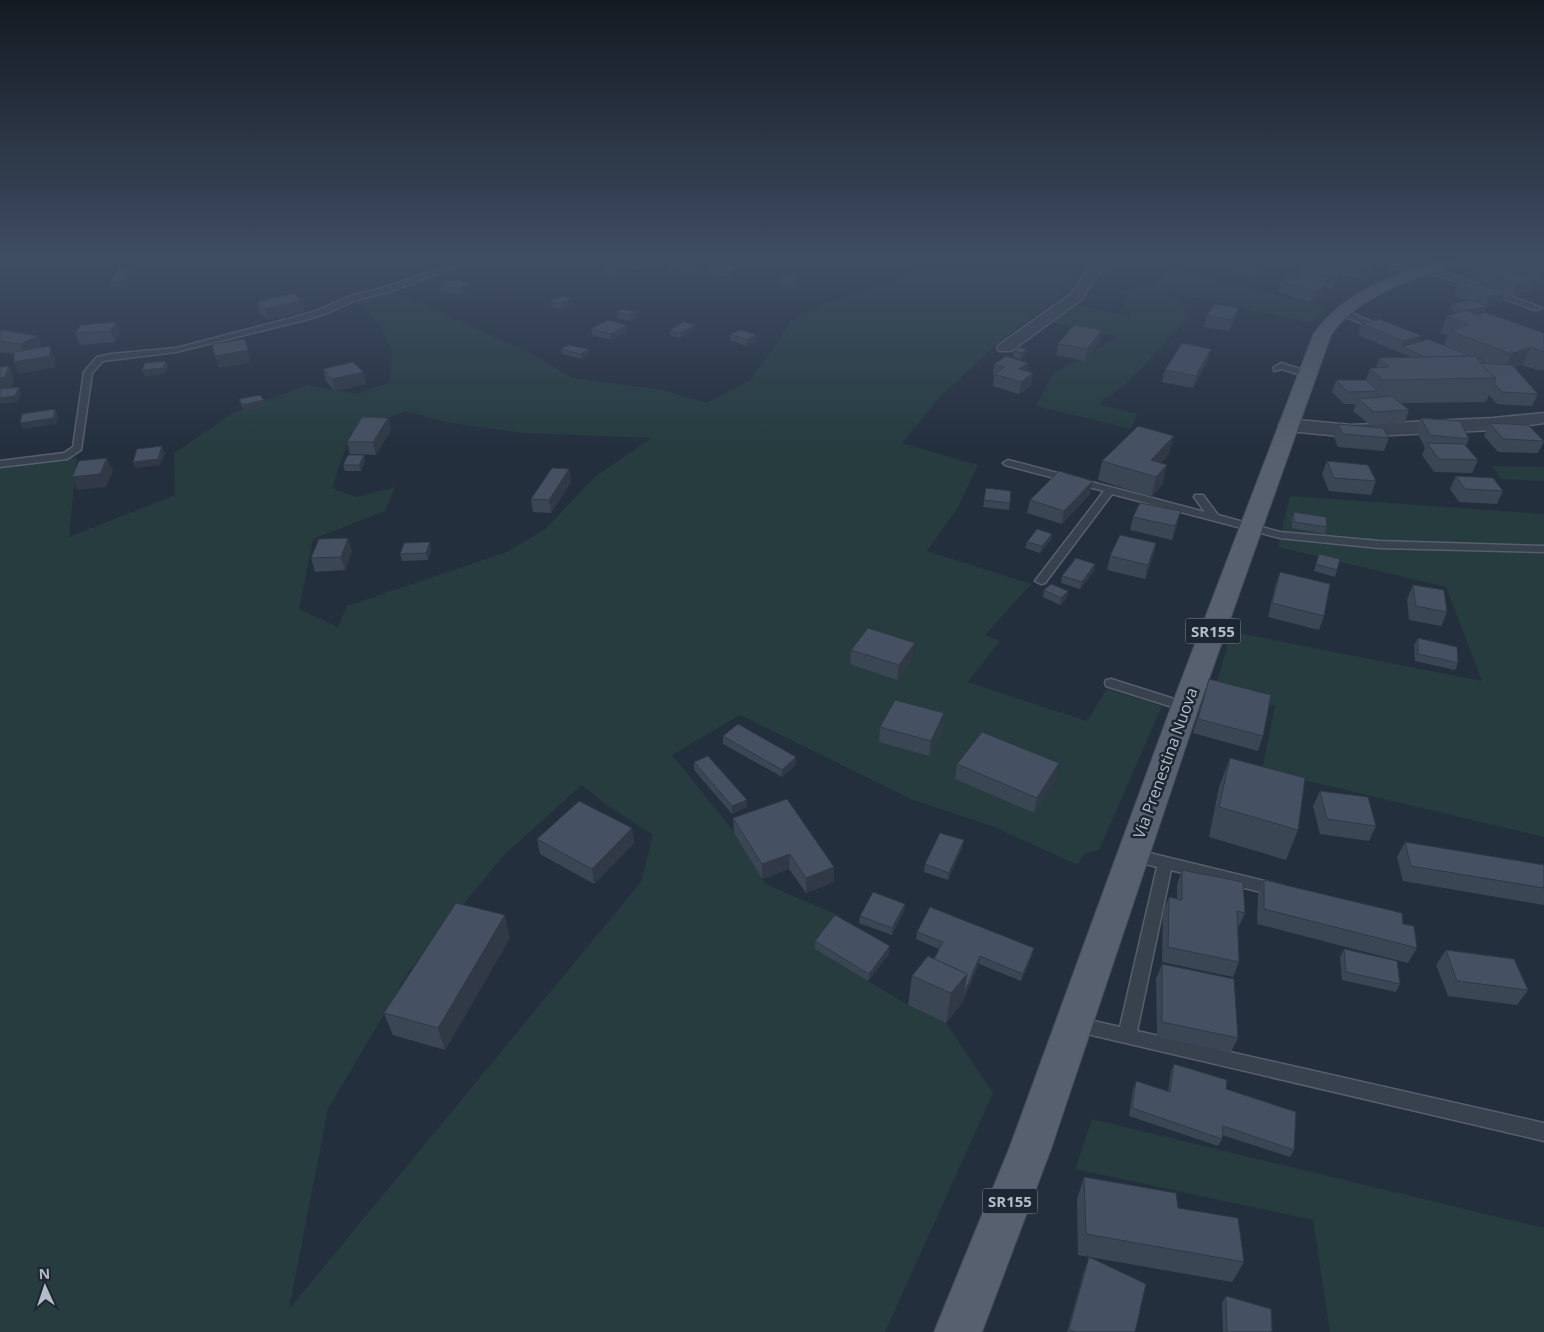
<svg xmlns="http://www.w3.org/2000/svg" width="1544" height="1332" font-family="'Open Sans',sans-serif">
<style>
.green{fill:#263c3f;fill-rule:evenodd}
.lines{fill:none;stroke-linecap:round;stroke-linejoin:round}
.service-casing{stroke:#565f6c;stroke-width:3}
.minor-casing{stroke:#565f6c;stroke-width:3}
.primary-casing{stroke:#414a57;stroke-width:2}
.service{fill:#38414e;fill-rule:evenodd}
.minor{fill:#38414e;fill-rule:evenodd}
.primary{fill:#56606e;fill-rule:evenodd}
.wall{fill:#3b4654}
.shaded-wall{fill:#303945}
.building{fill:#455162;stroke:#303945}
.labels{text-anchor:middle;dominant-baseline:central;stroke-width:5;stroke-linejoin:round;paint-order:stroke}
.shield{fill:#1d2633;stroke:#878f9c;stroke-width:1}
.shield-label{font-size:15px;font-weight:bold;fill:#b4bcc9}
.street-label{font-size:16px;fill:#b4bcc9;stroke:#1d2633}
</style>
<rect width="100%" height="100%" fill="#242f3e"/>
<!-- green -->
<g class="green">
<path d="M925,262H1097L1072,279L1062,294L995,346L940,397L902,443L978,465L957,509L927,551L1031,584L985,635L1000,641L968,682L1087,721L1107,689L1162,706L1099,850L1084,854L1078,865L992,826L911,799L740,715L672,755L732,829L765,884L840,916L815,949L908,1005L946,1023L993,1093L885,1332H0V467L77,457L69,537L175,495L174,453L233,413L307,385L358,394L390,382L392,351L381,326L353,298L389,289L532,354L572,378L663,390L706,403L751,380L792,320L821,304L903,278ZM406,411L450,423L524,433L651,438L595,477L544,530L507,552L347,606L338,627L299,609L313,539L385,511L395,487L357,497L332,488L351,433ZM582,785L604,803L653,835L641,882L289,1309L328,1109L410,970L503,856Z"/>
<path d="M1174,262H1201L1184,272L1328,307L1311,323L1166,291L1180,301L1189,317L1126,384L1098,404L1137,414L1131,429L1036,406L1053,374L1118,337L1051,322L1079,305L1132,317L1119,291L1157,283Z"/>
<path d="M1492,466L1544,467V481L1501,479Z"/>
<path d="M1290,496L1544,514V837L1262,770L1275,706L1214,690L1232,632L1482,681L1446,587L1278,547Z"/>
<path d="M1092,1119L1544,1228V1332H1330L1313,1220L1075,1169Z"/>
</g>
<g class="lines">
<!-- service casing -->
<g class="service-casing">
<g id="service">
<path d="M458,262H469L392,291L356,300L325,314L305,320L176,352L103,361L92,373L81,450L67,459L0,467V461L64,453L73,447L84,372L97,357L111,354L176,348L299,316L319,310L350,296L386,287Z"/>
<path d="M1423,268L1452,274L1542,308L1535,310L1446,278L1423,272Z"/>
<path d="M1338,310H1344L1386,328L1379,330L1338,314Z"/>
<path d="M1281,363L1310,372L1311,374L1307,377L1282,369L1274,371V367Z"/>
<path d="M1008,460L1205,512L1194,497L1195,495H1203L1218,515L1280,532L1379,541L1544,546V552L1379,548L1280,538L1112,494L1045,583L1041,584L1035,581L1104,491L1005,465L1003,463Z"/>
<path d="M1111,679L1190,704L1192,707L1185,711L1106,686L1105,683L1106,680Z"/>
<path d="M1133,849L1277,884L1283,886L1285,890L1283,894L1277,896L1171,870L1137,1031L1544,1123V1141L1070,1030L1067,1025L1070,1020L1076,1017L1120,1027L1157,867L1128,859L1125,855L1128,851Z"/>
</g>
</g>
<!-- minor casing -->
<g class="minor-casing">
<g id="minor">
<path d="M624,262H647V263L640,267L626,265Z"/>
<path d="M1100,262H1117L1096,278L1081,300L1011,351H999L997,348L999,345L1071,294L1086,272Z"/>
<path d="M1385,262C1399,262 1418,261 1427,272L1425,275L1420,276L1387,265Z"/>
<path d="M1544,413V423L1493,430L1351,437L1288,431L1281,429L1279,425L1281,421L1288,419L1351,425L1493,418Z"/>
</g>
</g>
<!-- primary casing -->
<g class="primary-casing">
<path id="primary" d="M1433,262H1456L1454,265C1412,280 1357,296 1331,335L1199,707L1051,1149L982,1332H934L1009,1149L1171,707L1313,335C1341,294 1387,278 1433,262Z"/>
</g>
<!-- service -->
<use href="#service" class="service"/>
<!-- minor -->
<use href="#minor" class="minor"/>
<!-- primary -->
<use href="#primary" class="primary"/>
</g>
<!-- wall -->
<g class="wall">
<path d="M526,262H540V265L527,266Z"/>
<path d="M667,262H706V269L695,275L668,269Z"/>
<path d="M738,262H756V266L747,269L738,266Z"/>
<path d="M1232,262H1268L1266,268L1257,276L1230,270Z"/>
<path d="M1310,262H1372L1371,273L1359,280L1340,275L1338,281L1333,289L1326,288L1324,294L1310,302L1278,292L1281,282L1296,279L1298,271L1321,267L1309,263Z"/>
<path d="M1488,262H1544V284L1535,285L1532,292L1512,295L1469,276L1473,266L1487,264Z"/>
<path d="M628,265V270L616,277L600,274V268Z"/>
<path d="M738,267V272L728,278L708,273V268Z"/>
<path d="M781,278H799L798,283L791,287L781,284Z"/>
<path d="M468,283L469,288L460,294L440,292L439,286Z"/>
<path d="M1467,283L1500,303L1487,307L1485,313L1544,333V370H1538L1522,365L1514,367L1538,394L1532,406L1497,404L1489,395L1486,402L1400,403L1409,410L1405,422L1370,425L1353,411L1356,404H1344L1332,392L1336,380H1366L1370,368H1376L1379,358L1411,357L1358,335L1362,324L1420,342L1444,345L1448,336L1440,333L1447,316L1458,313L1450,309L1452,304L1468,301L1454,296L1458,285Z"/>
<path d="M302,300L305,311L268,320L260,313L257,302Z"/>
<path d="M550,301L573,304L560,310L551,307Z"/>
<path d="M617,312H636L637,317L630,321L617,318Z"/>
<path d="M1207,315L1236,319L1229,331L1204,327Z"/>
<path d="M116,322L120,333L115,342L80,345L75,333Z"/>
<path d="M695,325V330L681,338L670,335V330Z"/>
<path d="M591,329L628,331L611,340L592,335Z"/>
<path d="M1102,330L1100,341L1085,361L1056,355L1058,344Z"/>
<path d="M0,332L43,347L55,358V367L19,374L14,362V354L0,352Z"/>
<path d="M730,334L757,335V341L746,346L730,340Z"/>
<path d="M561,349H588L589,355L582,359L562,354Z"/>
<path d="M1026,349L1025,355L1021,359L1013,357L1014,351Z"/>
<path d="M1211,349L1208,360L1193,388L1162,382L1165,370Z"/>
<path d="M1028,363L1027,372L1031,385L1019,394L993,386L994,376L993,375L994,364Z"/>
<path d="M323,369L363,372L366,384L335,391L326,381Z"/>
<path d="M239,399L264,400L266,406L245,411L241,405Z"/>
<path d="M388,418L391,430L376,455L350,454L347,442Z"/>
<path d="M1421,418L1469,439L1466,446L1478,460L1472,473L1434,472L1422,455L1425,448L1416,430Z"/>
<path d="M1489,423L1544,441L1538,453L1498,452L1484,436Z"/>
<path d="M1338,424L1389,438L1384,451L1338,447L1334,437Z"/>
<path d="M1169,454L1161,463L1163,484L1151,497L1098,480L1102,461Z"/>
<path d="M364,455L365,461L361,471H345L343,465Z"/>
<path d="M1327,461L1376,481L1371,495L1329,491L1322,474Z"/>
<path d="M569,469L571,482L551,513L533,512L531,499Z"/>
<path d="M1456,476L1503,491L1497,504L1459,502L1450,489Z"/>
<path d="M986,488L1011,491L1009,510L983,507Z"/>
<path d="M1090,494L1062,524L1027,513L1030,500Z"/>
<path d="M1294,512L1327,527L1325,534L1292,528V519Z"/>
<path d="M1133,517L1177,525L1172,540L1130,530Z"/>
<path d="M1052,534L1051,540L1040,553L1025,548L1027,542Z"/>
<path d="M1156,543L1153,557L1145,579L1107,570L1110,556Z"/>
<path d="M431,549L428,560L402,561L400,554Z"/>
<path d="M352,551L345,570L315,572L311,558Z"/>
<path d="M1319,554L1337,570L1335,577L1314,571Z"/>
<path d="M1095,564L1094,571L1080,589L1061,583L1062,576Z"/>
<path d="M1280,572L1324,616L1319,630L1268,617L1275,586Z"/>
<path d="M1413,585L1447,612L1441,626L1409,620L1407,599Z"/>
<path d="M1044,590L1068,591L1067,598L1060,605L1043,597Z"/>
<path d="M1418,638L1458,663L1455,670L1415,661L1414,645Z"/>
<path d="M851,650L913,657L897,680L850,664Z"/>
<path d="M1209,679L1263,736L1258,751L1193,733Z"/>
<path d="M880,727L943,728L929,756L879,742Z"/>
<path d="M723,736L796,757V764L782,777L723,744Z"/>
<path d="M1230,758L1298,830L1286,860L1209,837L1219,787Z"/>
<path d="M694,762L747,807L732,814L694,770Z"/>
<path d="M957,764L1056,778L1034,813L955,779Z"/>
<path d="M1320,791L1376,826L1369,841L1320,834L1313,806Z"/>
<path d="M733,818L834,867V882L806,893L789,869L762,879L734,833Z"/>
<path d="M632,828L634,843L594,884L540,854L537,839Z"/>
<path d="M1405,842L1544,865V905L1403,881L1397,857Z"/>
<path d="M962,848L948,880L924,872L925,864Z"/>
<path d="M1182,870L1245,913L1238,928L1239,962L1233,977L1162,962L1163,912L1169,897L1177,899V885Z"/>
<path d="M1264,880L1403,924L1417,948L1408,963L1257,924L1258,895Z"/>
<path d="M905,904L904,911L892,935L859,923L860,916Z"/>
<path d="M917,932L1032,956L1021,981L979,964L962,1003L946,1023L908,1005L912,976L934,959L939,949L916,939Z"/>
<path d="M510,938L445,1050L393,1035L384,1013Z"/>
<path d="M815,941L889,954L868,981L815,949Z"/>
<path d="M1344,949L1400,984L1396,992L1342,980L1340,957Z"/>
<path d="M1446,950L1528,990L1517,1005L1448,996L1436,965Z"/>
<path d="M1162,964L1238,1038L1231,1052L1157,1037L1156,979Z"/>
<path d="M1174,1064L1226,1089L1294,1150L1290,1157L1222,1135V1139L1218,1146L1129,1116L1133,1089L1136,1081L1168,1092L1171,1071Z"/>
<path d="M1084,1177L1178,1208L1244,1262L1232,1282L1078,1255L1077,1199Z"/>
<path d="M1089,1257L1135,1332H1067L1084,1271Z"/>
<path d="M1226,1296L1272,1332H1223L1222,1303Z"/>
</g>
<!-- shaded-wall -->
<g class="shaded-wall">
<path d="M698,262H706V269L695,275V264Z"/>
<path d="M751,262H756V266L747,269V264Z"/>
<path d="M1264,262H1268L1266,268L1257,276L1260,265Z"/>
<path d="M1375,263L1371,273L1359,280L1363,270Z"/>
<path d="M628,265V270L616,277L615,272Z"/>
<path d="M130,267L132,272L123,287L112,288L110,283Z"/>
<path d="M738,267V272L728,278V273Z"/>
<path d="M1341,270L1338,281L1333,289L1337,278Z"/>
<path d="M1544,274V284L1535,285L1539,275Z"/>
<path d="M799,278L798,283L791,287V281Z"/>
<path d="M1536,281L1532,292L1512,295L1517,284Z"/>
<path d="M468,283L469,288L460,294L459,289Z"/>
<path d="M1328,283L1324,294L1310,302L1314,291Z"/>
<path d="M1505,293L1500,303L1485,308L1489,297Z"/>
<path d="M572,298L573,304L560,310V304Z"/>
<path d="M302,300L305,311L268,320L265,309Z"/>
<path d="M1487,307L1485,313L1465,316L1467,310Z"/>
<path d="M1239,308L1236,319L1229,331L1232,320Z"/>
<path d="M636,312L637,317L630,321V315Z"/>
<path d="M116,322L120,333L115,342L111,331Z"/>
<path d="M627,325L628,331L611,340V334Z"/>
<path d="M695,325V330L681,338L680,333Z"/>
<path d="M1102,330L1100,341L1085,361L1087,349Z"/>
<path d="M757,335V341L746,346V340Z"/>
<path d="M38,336L43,347L25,356L20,344Z"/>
<path d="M1422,336L1418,347H1402L1404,341Z"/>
<path d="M245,339L251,362L219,368L215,356Z"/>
<path d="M50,346L55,358V367L19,374L14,362Z"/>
<path d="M1530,347L1522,365L1504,371L1511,354Z"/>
<path d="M588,349L589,355L582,359L581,354Z"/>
<path d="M1026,349L1025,355L1021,359L1022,353Z"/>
<path d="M1211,349L1208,360L1193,388L1196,376Z"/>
<path d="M166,361L168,367L165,374L145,376L142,370Z"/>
<path d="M1028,363L1027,375L1019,369Z"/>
<path d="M9,366L14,378L11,389L0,391V378Z"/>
<path d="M363,372L366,384L335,391L332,379Z"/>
<path d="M1033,373L1031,385L1019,394L1021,382Z"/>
<path d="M19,387L21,393L18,402L0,404V398Z"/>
<path d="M264,400L266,406L245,411L243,405Z"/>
<path d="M55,409L58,415L56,424L23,429L20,423Z"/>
<path d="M388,418L391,430L376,455L373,442Z"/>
<path d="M1174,436L1169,454L1150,475L1151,460Z"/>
<path d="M162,446L165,453L160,465L135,468L133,462Z"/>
<path d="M364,455L365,461L361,471L359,465Z"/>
<path d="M107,458L113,471L106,487L77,490L72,477Z"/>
<path d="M1167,465L1163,484L1151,497L1156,477Z"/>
<path d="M569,469L571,482L551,513L549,500Z"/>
<path d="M1093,481L1090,494L1062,524L1064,511Z"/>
<path d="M1181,511L1177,525L1172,540L1175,526Z"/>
<path d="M1052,534L1051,540L1040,553L1042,546Z"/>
<path d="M348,538L352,551L345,570L341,557Z"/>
<path d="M430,542L431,549L428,560L426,553Z"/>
<path d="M1156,543L1153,557L1145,579L1148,565Z"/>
<path d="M1095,564L1094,571L1080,589L1082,582Z"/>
<path d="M1068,591L1067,598L1060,605L1061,598Z"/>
<path d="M915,643L913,657L897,680L899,665Z"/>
<path d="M944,713L943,728L929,756L931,741Z"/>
<path d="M796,757V764L782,777V770Z"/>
<path d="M1059,763L1056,778L1034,813L1037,798Z"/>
<path d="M747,800V807L732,814V806Z"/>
<path d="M632,828L634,843L594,884L592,869Z"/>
<path d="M964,840L962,848L948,880L949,873Z"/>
<path d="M790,854L789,869L762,879V864Z"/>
<path d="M834,867V882L806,893V878Z"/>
<path d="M905,904L904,911L892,935V928Z"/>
<path d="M505,915L510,938L445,1050L438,1028Z"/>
<path d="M890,946L889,954L868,981L869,974Z"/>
<path d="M1034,948L1032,956L1021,981L1023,974Z"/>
<path d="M980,956L979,964L962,1003L946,1023L951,993Z"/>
</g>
<!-- building -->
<g class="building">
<path d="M612,262H615L628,265L615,272L600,268Z"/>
<path d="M686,262H698L695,264Z"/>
<path d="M1247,262H1264L1260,265Z"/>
<path d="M1334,262H1372L1375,263L1363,270Z"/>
<path d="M1510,262H1544V274L1539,275Z"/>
<path d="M719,263L738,267L728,273L708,268Z"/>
<path d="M1492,263L1536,281L1517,284L1473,266Z"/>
<path d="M1303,264L1341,270L1337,278L1298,271Z"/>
<path d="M119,267H130L121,282L110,283Z"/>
<path d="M788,275L799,278L791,281L781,278Z"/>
<path d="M1290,277L1301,280L1306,277L1328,283L1314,291L1281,282Z"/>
<path d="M449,280L468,283L459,289L439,286Z"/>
<path d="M1467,283L1474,286L1481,284L1505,293L1489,297L1458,285Z"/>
<path d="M293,293L302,300L265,309L257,302Z"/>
<path d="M562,296L572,298L560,304L550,301Z"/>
<path d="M1472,300L1487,307L1467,310L1452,304Z"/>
<path d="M1215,304L1239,308L1232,320L1207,315Z"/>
<path d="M623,309L636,312L630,315L617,312Z"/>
<path d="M1466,310L1478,315L1485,312L1544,333V352L1530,347L1511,354L1450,331L1469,325L1447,316Z"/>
<path d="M1379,319L1422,336L1404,341L1362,324Z"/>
<path d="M608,320L627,325L611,334L591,329Z"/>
<path d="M116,322L111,331L75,333L81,325Z"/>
<path d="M684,322L695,325L680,333L670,330Z"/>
<path d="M1074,325L1102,330L1087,349L1058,344Z"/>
<path d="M3,330L38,336L20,344L0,341V332Z"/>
<path d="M741,330L757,335L746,340L730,334Z"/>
<path d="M245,339L248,350L215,356L212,344Z"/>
<path d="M1428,339L1471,356L1426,357L1402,347Z"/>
<path d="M1182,343L1211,349L1196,376L1165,370Z"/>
<path d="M568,345L588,349L581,354L561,349Z"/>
<path d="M50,346V356L14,362V352Z"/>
<path d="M1018,347L1026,349L1022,353L1014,351Z"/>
<path d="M1006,356L1028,363L1019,369L1033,373L1021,382L994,374L1005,367L994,364Z"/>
<path d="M1476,356L1484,368L1496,378L1382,380L1370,368L1389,367L1379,358Z"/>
<path d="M1477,358L1486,362L1481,363Z"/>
<path d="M166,361L163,368L142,370L145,363Z"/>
<path d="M353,362L363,372L332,379L323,369Z"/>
<path d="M1481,363L1512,365L1538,394L1502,392L1494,383L1496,378L1484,368Z"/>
<path d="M9,366L5,377L0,378V367Z"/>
<path d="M1336,380H1366L1378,391L1348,392Z"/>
<path d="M19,387L15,396L0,398V389Z"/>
<path d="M260,395L264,400L243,405L239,399Z"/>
<path d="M1392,396L1409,410L1374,412L1358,399Z"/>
<path d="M55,409L53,418L20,423L22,414Z"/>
<path d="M362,417L388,418L373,442H347Z"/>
<path d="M1421,418L1460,421L1469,439L1430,435Z"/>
<path d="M1489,423L1528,425L1544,441L1504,439Z"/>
<path d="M1338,424L1383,428L1389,438L1343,434Z"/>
<path d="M1138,426L1174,436L1151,460L1167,465L1156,477L1102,461Z"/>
<path d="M1427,443L1464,444L1478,460L1439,459Z"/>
<path d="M162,446L158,459L133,462L137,449Z"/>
<path d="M348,455H364L359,465H343Z"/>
<path d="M107,458L100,474L72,477L79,461Z"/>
<path d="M1327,461L1368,465L1376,481L1334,478Z"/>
<path d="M552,468L569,469L549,500L531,499Z"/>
<path d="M1059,471L1093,481L1064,511L1030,500Z"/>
<path d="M1456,476L1493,478L1503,491L1465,489Z"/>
<path d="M986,488L1011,491L1010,503L984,500Z"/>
<path d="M1140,503L1181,511L1175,526L1133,517Z"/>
<path d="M1294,512L1326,517L1327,527L1294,522Z"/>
<path d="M1037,529L1052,534L1042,546L1027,542Z"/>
<path d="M1120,535L1156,543L1148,565L1110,556Z"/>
<path d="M348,538L341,557L311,558L319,539Z"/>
<path d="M430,542L426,553L400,554L404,543Z"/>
<path d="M1319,554L1340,559L1337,570L1316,564Z"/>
<path d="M1076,558L1095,564L1082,582L1062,576Z"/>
<path d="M1280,572L1330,584L1324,616L1272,603Z"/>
<path d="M1051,584L1068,591L1061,598L1044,590Z"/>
<path d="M1413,585L1444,590L1447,612L1416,606Z"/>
<path d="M868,628L915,643L899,665L851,650Z"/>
<path d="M1418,638L1457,647L1458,663L1418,654Z"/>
<path d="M1209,679L1271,695L1263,736L1198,719Z"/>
<path d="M895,700L944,713L931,741L880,727Z"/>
<path d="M738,724L796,757L782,770L723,736Z"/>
<path d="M982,732L1059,763L1037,798L957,764Z"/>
<path d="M708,756L747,800L732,806L694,762Z"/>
<path d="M1230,758L1305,778L1298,830L1219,807Z"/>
<path d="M1320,791L1368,797L1376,826L1327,819Z"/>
<path d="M787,799L834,867L806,878L790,854L762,864L733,818Z"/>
<path d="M579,801L632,828L592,869L537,839Z"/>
<path d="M940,833L964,840L949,873L925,864Z"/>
<path d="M1405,842L1544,865V888L1411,866Z"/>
<path d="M1182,870L1243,882L1245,913L1237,911L1239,962L1168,947L1169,897L1182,900Z"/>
<path d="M1264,880L1402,913L1403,924L1414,926L1417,948L1264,909Z"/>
<path d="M873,892L905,904L892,928L860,916Z"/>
<path d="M456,903L505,915L438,1028L384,1013Z"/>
<path d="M930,907L1034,948L1023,974L980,956L963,996L967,974L934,959L943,942L917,932Z"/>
<path d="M835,915L890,946L869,974L815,941Z"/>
<path d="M1344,949L1397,961L1400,984L1346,972Z"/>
<path d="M1446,950L1514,959L1528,990L1457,981Z"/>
<path d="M928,956L967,974L951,993L912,976Z"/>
<path d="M1162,964L1234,979L1238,1038L1162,1022Z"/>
<path d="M1174,1064L1227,1080L1226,1089L1296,1112L1294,1150L1223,1126L1222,1139L1132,1108L1136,1081L1170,1092Z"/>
<path d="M1084,1177L1176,1193L1178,1208L1238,1218L1244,1262L1086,1234Z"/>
<path d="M1089,1257L1146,1284L1135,1332H1075L1069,1329Z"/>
<path d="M1226,1296L1271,1309L1272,1332H1227Z"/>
</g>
<!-- sky -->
<linearGradient id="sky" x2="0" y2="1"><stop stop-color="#141a22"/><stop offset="0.58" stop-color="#3f4d63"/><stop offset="1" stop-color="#3f4d63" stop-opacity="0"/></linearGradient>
<rect width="1544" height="449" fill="url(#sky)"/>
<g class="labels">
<!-- shield labels -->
<g class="shield">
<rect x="1185.5" y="618.5" width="55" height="25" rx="4"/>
<rect x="982.5" y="1188.5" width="55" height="25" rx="4"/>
</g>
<g class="shield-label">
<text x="1213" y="631">SR155</text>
<text x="1010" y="1201">SR155</text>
</g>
<!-- street labels -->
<g class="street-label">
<text transform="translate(1165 763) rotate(-70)">Via Prenestina Nuova</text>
</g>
</g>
<!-- north arrow -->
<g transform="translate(45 1287) rotate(357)" stroke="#1d2633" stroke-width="4" paint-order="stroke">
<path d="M0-4L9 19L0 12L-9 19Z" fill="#b4bcc9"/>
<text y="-8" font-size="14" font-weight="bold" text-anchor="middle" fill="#b4bcc9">N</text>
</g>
</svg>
